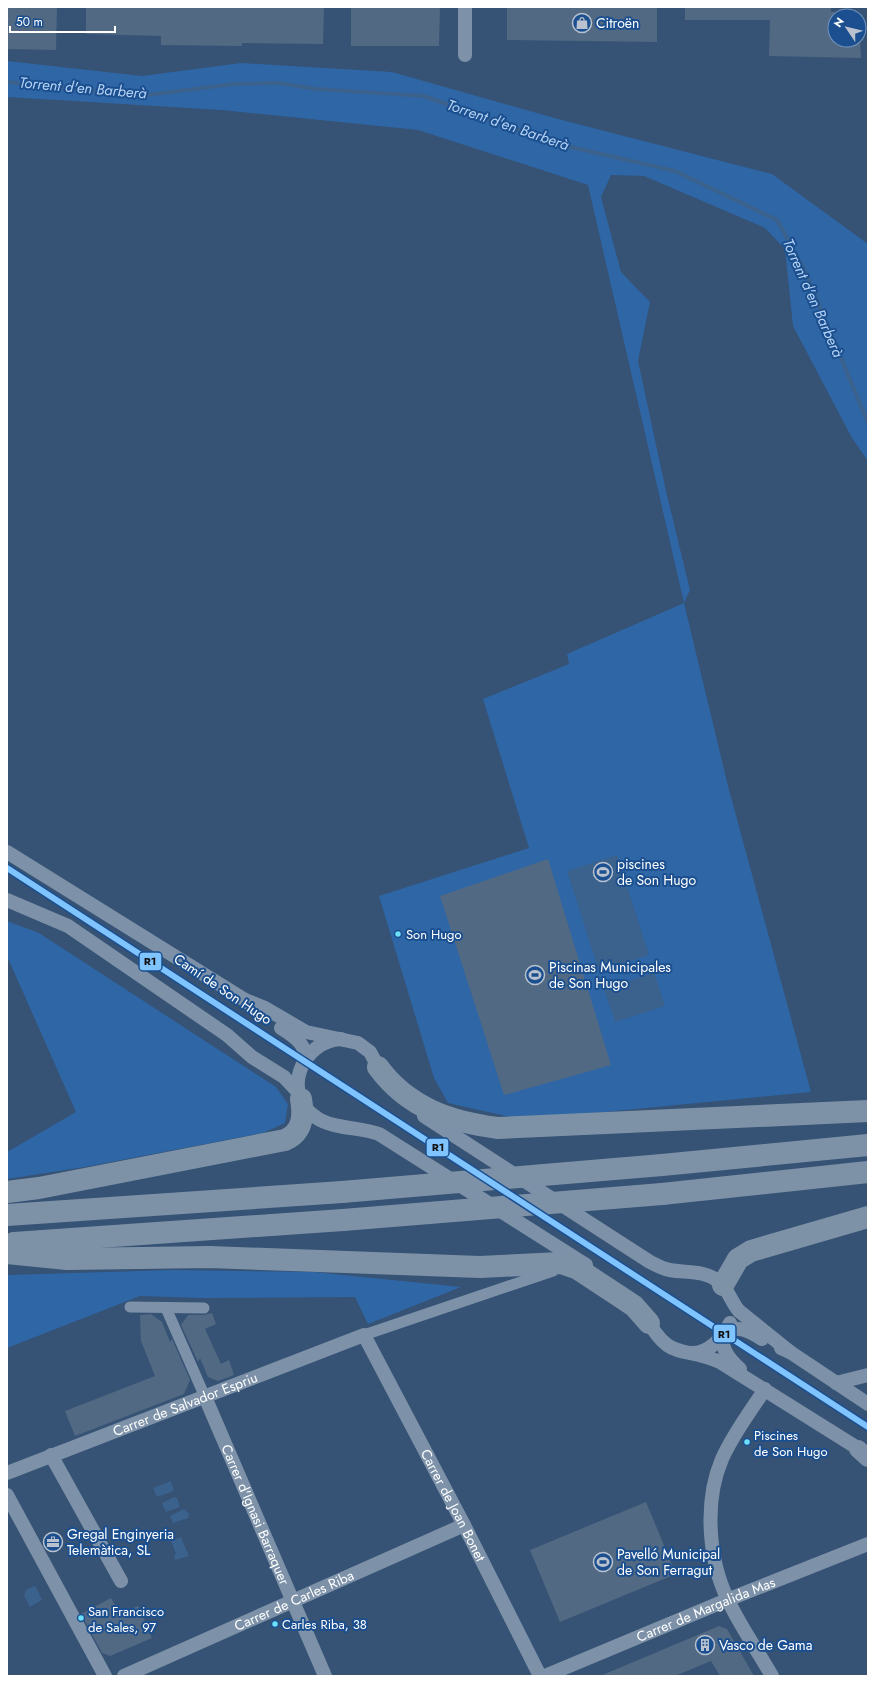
<svg xmlns="http://www.w3.org/2000/svg" width="875" height="1683" font-family="Jost,sans-serif">
<style>
.green{fill:#2f66a5}
.water{fill:#3b618d}
.lines{fill:none;stroke-linecap:round;stroke-linejoin:round}
.stream{stroke:#3b618d;stroke-width:4}
.building{fill:#526984}
.pedestrian{stroke:#7d92a8;stroke-width:11}
.minor{stroke:#7d92a8;stroke-width:14}
.tertiary{stroke:#7d92a8;stroke-width:18}
.motorway{stroke:#7e92a7;stroke-width:22}
.motorway-bridge{stroke:#7e92a7;stroke-width:22}
.rail-1-casing{stroke:#1b4f8f;stroke-width:9}
.rail-1{stroke:#80c4ff;stroke-width:6}
.bus-dot{fill:#6ddff8;stroke:#1b4f8f;stroke-width:1.5}
.labels{text-anchor:middle;dominant-baseline:central;stroke-width:4;stroke-linejoin:round;paint-order:stroke}
.bus-label{font-size:13px;fill:#fff;stroke:#1b4f8f;text-anchor:start}
.poi-label{font-size:14px;fill:#fff;stroke:#1b4f8f;text-anchor:start}
.street-label{font-size:14px;fill:#fff;stroke:#1b4f8f}
.water-label{font-size:15px;font-style:italic;fill:#b5d3f5;stroke:#1b4f8f}
.line-badge{stroke:#1b4f8f;stroke-width:1.5}
.pale-badge-label{font-size:11px;text-anchor:middle;font-weight:bold;fill:#111}
</style>
<rect width="100%" height="100%" fill="#365274"/>
<!-- green -->
<g class="green">
<path d="M7,61L142,76L241,63L392,72L558,119L772,174L868,244V461L852,438L793,326L785,249L765,228L644,176L611,175L601,197L621,272L650,302L638,361L666,491L690,590L684,603L728,786L811,1092L523,1120L448,1103L434,1078L379,896L529,848L483,699L569,664L567,654L684,603L588,185L418,130L221,110L7,97Z"/>
<path d="M7,921L39,933L276,1087L288,1104L285,1123L263,1133L85,1167L7,1179V1152L76,1112L7,956Z"/>
<path d="M173,1270L314,1272L461,1287L368,1324L355,1297L202,1298L140,1296L7,1348V1275Z"/>
</g>
<!-- water -->
<g class="water">
<path d="M617,855L649,955L599,971L567,871Z"/>
<path d="M654,973L665,1006L615,1022L604,989Z"/>
<path d="M171,1481L174,1491L157,1497L153,1488Z"/>
<path d="M174,1497L177,1498L180,1507L166,1512L162,1503Z"/>
<path d="M184,1509L189,1514L188,1518L173,1523L170,1516Z"/>
<path d="M181,1537L189,1556L175,1560L174,1556L176,1554L171,1541Z"/>
<path d="M33,1586L36,1587L42,1600L30,1607L24,1596L26,1590Z"/>
</g>
<g class="lines">
<!-- stream -->
<path class="stream" d="M7,82L139,96L234,84L279,83L316,89L424,96L562,145L675,171L777,220L805,271L868,423"/>
</g>
<!-- building -->
<g class="building">
<path d="M7,7H57L56,50L7,49Z"/>
<path d="M86,7H324L323,44L242,43V46L161,45V36L86,34Z"/>
<path d="M351,7H440L439,46H351Z"/>
<path d="M507,7H657V42L507,40Z"/>
<path d="M685,7H831V12H835V40H860L861,58L769,56L770,20H685Z"/>
<path d="M548,859L611,1065L504,1095L440,896Z"/>
<path d="M212,1313L216,1324L205,1329L221,1364L229,1360L234,1375L218,1381L208,1377L200,1358L198,1362L181,1325L188,1315H204Z"/>
<path d="M151,1314L162,1322L170,1342L172,1339L190,1380L184,1394L75,1436L65,1411L155,1376L141,1341L140,1315Z"/>
<path d="M646,1502L676,1574L560,1622L530,1550Z"/>
<path d="M111,1598L120,1614L138,1606L152,1638L110,1656L102,1653L81,1614Z"/>
<path d="M719,1626L727,1629L754,1676H720L711,1661L675,1676H600Z"/>
</g>
<g class="lines">
<!-- pedestrian -->
<g class="pedestrian">
<path d="M130,1307L204,1308"/>
<path d="M166,1308L205,1397"/>
<path d="M364,1335L553,1271"/>
</g>
<!-- minor -->
<g class="minor">
<path d="M465,55V7"/>
<path d="M7,852L245,1000L252,1006"/>
<path d="M7,900L68,926L227,1035L252,1057L284,1077L299,1093"/>
<path d="M245,1000L265,1008L306,1032L358,1043L370,1052L382,1074"/>
<path d="M281,1028C292,1035 307,1044 305,1059"/>
<path d="M341,1039C301,1041 280,1095 317,1118C333,1129 360,1127 379,1134L586,1265"/>
<path d="M424,1116L650,1262C656,1265 663,1269 670,1270C686,1273 704,1270 718,1281C728,1288 731,1302 739,1311L790,1352"/>
<path d="M645,1316C670,1362 680,1345 720,1362L867,1454"/>
<path d="M726,1331C739,1325 751,1332 762,1339"/>
<path d="M723,1336C720,1349 731,1361 740,1369"/>
<path d="M781,1348L790,1352L868,1404"/>
<path d="M692,1353C710,1353 722,1338 730,1323"/>
<path d="M836,1383L868,1375"/>
<path d="M765,1389C750,1412 733,1434 722,1459C704,1501 708,1559 728,1600C740,1626 758,1651 772,1676"/>
<path id="s1" d="M205,1397L325,1676"/>
<path d="M51,1455L121,1581"/>
<path id="s2" d="M7,1473L364,1335L464,1525L540,1676"/>
<path d="M7,1495L105,1676"/>
<path id="s3" d="M124,1676L464,1525"/>
<path id="s4" d="M545,1676L727,1600L868,1544"/>
</g>
<!-- tertiary -->
<path class="tertiary" d="M858,1449L868,1458"/>
<!-- motorway -->
<g class="motorway">
<path d="M378,1067C408,1108 451,1122 498,1128L868,1111"/>
<path d="M662,1165L868,1145"/>
<path d="M7,1192L39,1188L285,1140C303,1132 304,1116 301,1099"/>
<path d="M662,1194L868,1172"/>
<path d="M7,1215L342,1192"/>
<path d="M14,1243L343,1220"/>
<path d="M7,1253L67,1259L210,1257L480,1267L561,1263L578,1269L622,1298L634,1306L649,1323"/>
<path d="M723,1285L738,1259L751,1251L868,1217"/>
</g>
<!-- motorway-bridge -->
<g class="motorway-bridge">
<path d="M342,1192L662,1165"/>
<path d="M343,1220L662,1194"/>
</g>
<!-- rail-1 casing -->
<g class="rail-1-casing">
<path id="rail-1" d="M7,868L868,1427"/>
</g>
<!-- rail-1 -->
<use href="#rail-1" class="rail-1"/>
</g>
<!-- icons -->
<defs>
<g id="shop-ring" transform="scale(1)"><circle r="9.5" fill="#1b4f8f" stroke="#b9c2ce" stroke-width="1.5"/><path d="M-5-2.5h2.3a2.7 3.5 0 0 1 5.4 0H5L5.5 6h-11ZM-1.5-2.5h3a1.5 2.3 0 0 0-3 0Z" fill="#b9c2ce"/></g>
<g id="stadium-ring" transform="scale(1)"><circle r="9.5" fill="#1b4f8f" stroke="#b9c2ce" stroke-width="1.5"/><path d="M0-5a6.5 5 0 1 0 0 10a6.5 5 0 1 0 0-10ZM-3.5-1.8h7v3.6h-7Z" fill="#b9c2ce"/></g>
<g id="office-ring" transform="scale(1)"><circle r="9.5" fill="#1b4f8f" stroke="#b9c2ce" stroke-width="1.5"/><path d="M-6-3h4V-5.5h4V-3h4V5H-6ZM-1-4.5V-3h2v-1.5ZM-6 0V1H6V0Z" fill="#b9c2ce"/></g>
<g id="building-ring" transform="scale(1)"><circle r="9.5" fill="#1b4f8f" stroke="#b9c2ce" stroke-width="1.5"/><path d="M-4-6H4V6H1V3H-1V6H-4ZM-2.5-4.3h1.7v1.8h-1.7ZM.8-4.3h1.7v1.8H.8ZM-2.5-1h1.7V.8h-1.7ZM.8-1h1.7V.8H.8Z" fill="#b9c2ce"/></g>
</defs>
<g fill-rule="evenodd">
<use href="#shop-ring" x="582" y="23"/>
<use href="#stadium-ring" x="603" y="872"/>
<use href="#stadium-ring" x="535" y="975"/>
<use href="#office-ring" x="53" y="1542"/>
<use href="#stadium-ring" x="603" y="1562"/>
<use href="#building-ring" x="705" y="1645"/>
</g>
<!-- markers -->
<g class="bus-dot">
<circle cx="398" cy="934" r="3.5"/>
<circle cx="747" cy="1442" r="3.5"/>
<circle cx="81" cy="1618" r="3.5"/>
<circle cx="275" cy="1624" r="3.5"/>
</g>
<g class="labels">
<!-- bus labels -->
<g class="bus-label">
<text x="406" y="934">Son Hugo</text>
<text x="754" y="1435">Piscines<tspan x="754" dy="16">de Son Hugo</tspan></text>
<text x="88" y="1611">San Francisco<tspan x="88" dy="16">de Sales, 97</tspan></text>
<text x="282" y="1624">Carles Riba, 38</text>
</g>
<!-- poi labels -->
<g class="poi-label">
<text x="596" y="23">Citroën</text>
<text x="617" y="864">piscines<tspan x="617" dy="16">de Son Hugo</tspan></text>
<text x="549" y="967">Piscinas Municipales<tspan x="549" dy="16">de Son Hugo</tspan></text>
<text x="67" y="1534">Gregal Enginyeria<tspan x="67" dy="16">Telemàtica, SL</tspan></text>
<text x="617" y="1554">Pavelló Municipal<tspan x="617" dy="16">de Son Ferragut</tspan></text>
<text x="719" y="1645">Vasco de Gama</text>
</g>
<!-- street labels -->
<g class="street-label">
<text transform="translate(223 989) rotate(34)">Camí de Son Hugo</text>
<text stroke="none"><textPath href="#s2" startOffset="191">Carrer de Salvador Espriu</textPath></text>
<text stroke="none"><textPath href="#s2" startOffset="575">Carrer de Joan Bonet</textPath></text>
<text stroke="none"><textPath href="#s1" startOffset="128">Carrer d'Ignasi Barraquer</textPath></text>
<text stroke="none"><textPath href="#s3" startOffset="186">Carrer de Carles Riba</textPath></text>
<text stroke="none"><textPath href="#s4" startOffset="174">Carrer de Margalida Mas</textPath></text>
</g>
<!-- water labels -->
<g class="water-label">
<text transform="translate(83 88) rotate(5)">Torrent d'en Barberà</text>
<text transform="translate(508 125) rotate(19)">Torrent d'en Barberà</text>
<text transform="translate(813 298) rotate(66)">Torrent d'en Barberà</text>
</g>
</g>
<g class="line-badge">
<rect x="139" y="952" width="23" height="19" rx="4" fill="#80c4ff"/>
<rect x="426" y="1138" width="23" height="19" rx="4" fill="#80c4ff"/>
<rect x="713" y="1324" width="23" height="19" rx="4" fill="#80c4ff"/>
</g>
<g class="pale-badge-label">
<text x="150" y="965">R1</text>
<text x="438" y="1151">R1</text>
<text x="724" y="1338">R1</text>
</g>
<!-- border -->
<rect width="875" height="1683" fill="none" stroke="#ffffff" stroke-width="16"/>
<!-- north arrow -->
<g transform="translate(847 28) rotate(305)"><circle r="19" fill="#1b4f8f" stroke="#7695bc"/>
<path d="M0-3L7 15L0 10L-7 15Z" fill="#b9c2ce"/>
<text y="-6" font-size="11" font-weight="bold" text-anchor="middle" fill="#ffffff">N</text>
</g>
<!-- scale -->
<path d="M10 26v6h105v-6" fill="none" stroke="#ffffff" stroke-width="2"/>
<text x="16" y="26" font-size="12" fill="#ffffff" stroke="#1b4f8f" stroke-width="3" paint-order="stroke">50 m</text>
</svg>
